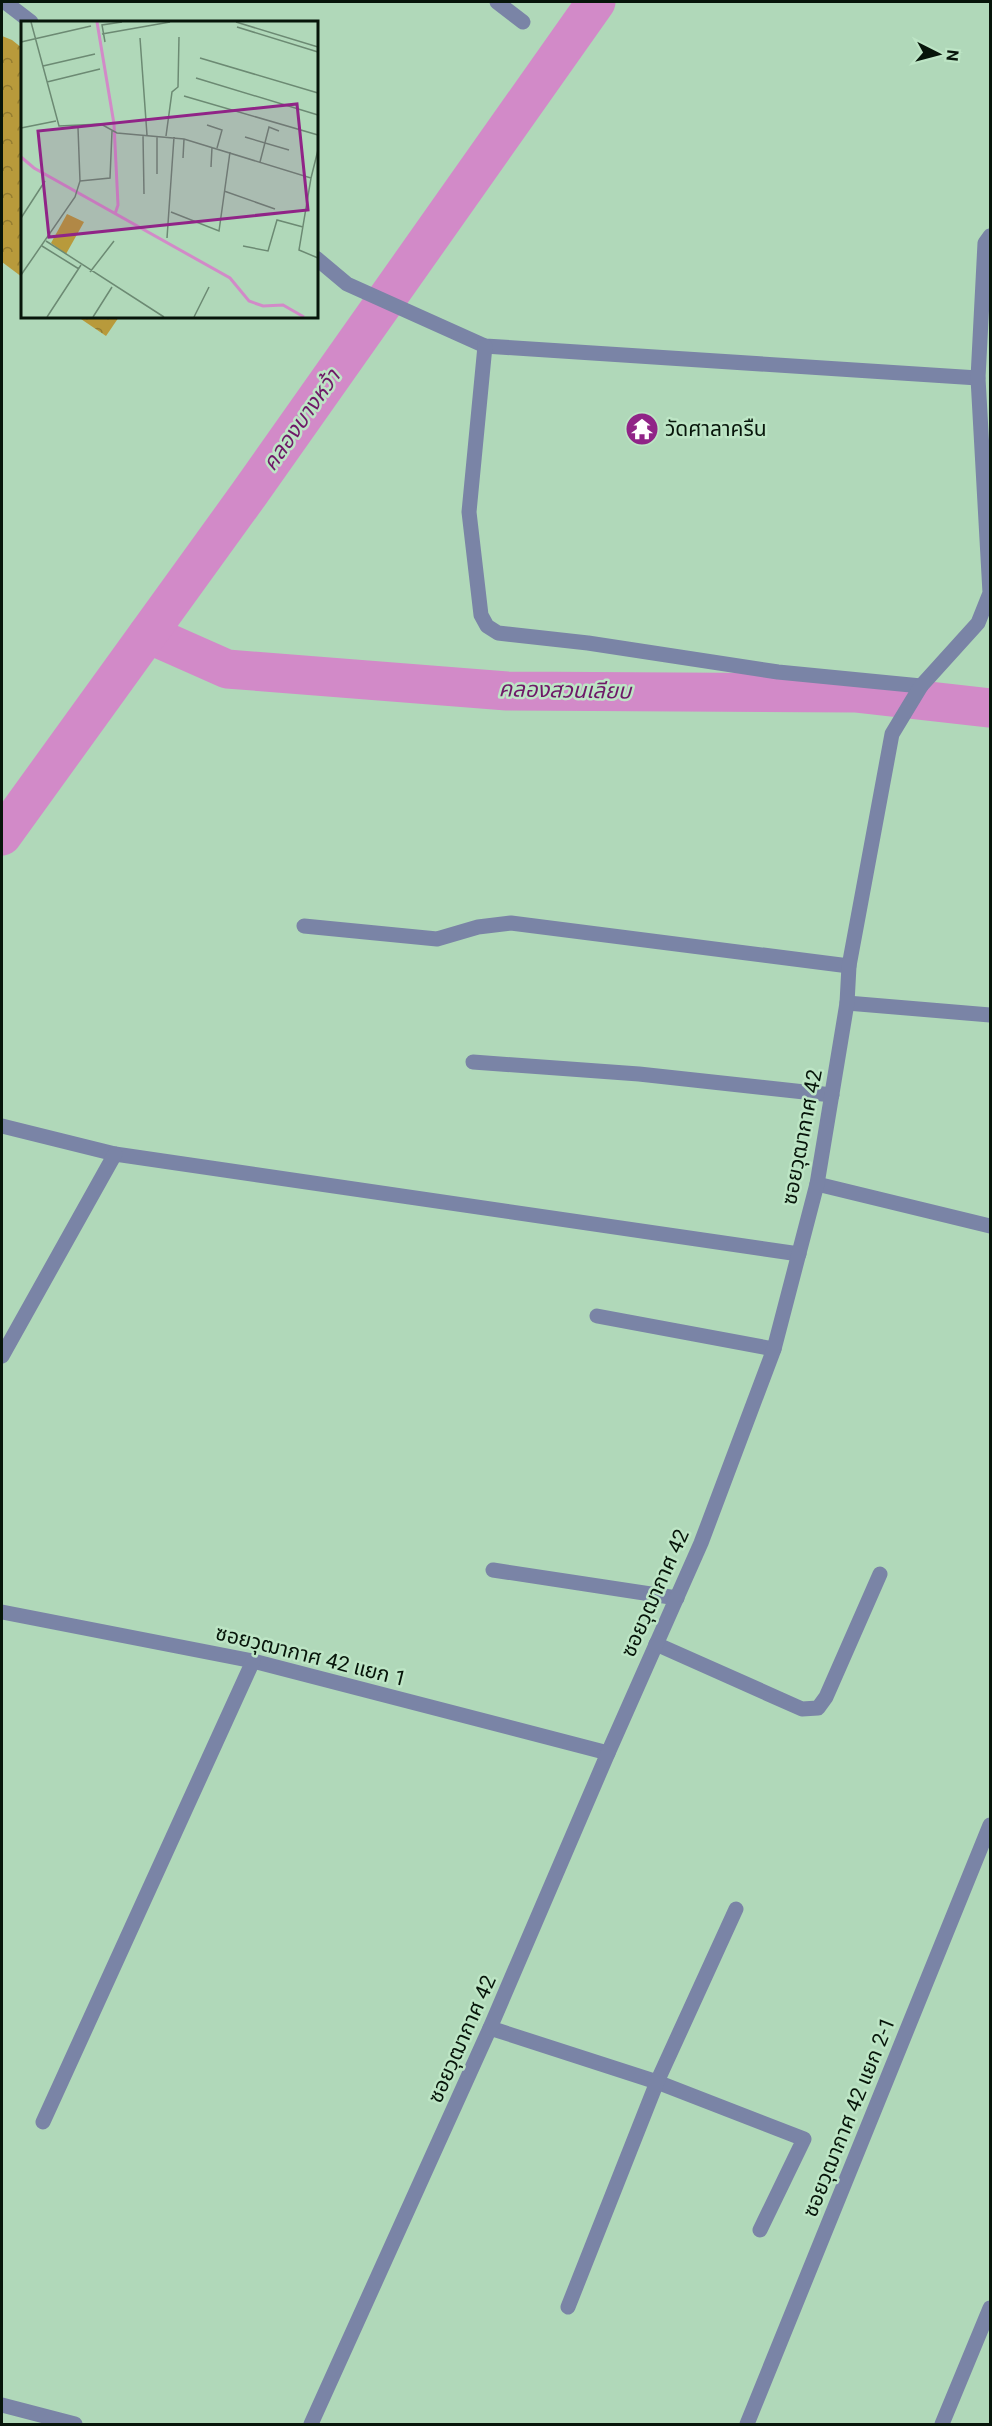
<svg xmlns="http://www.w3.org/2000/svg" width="992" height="2426" font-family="Roboto,'Noto Sans Thai',sans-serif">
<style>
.forest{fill:url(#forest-crowns)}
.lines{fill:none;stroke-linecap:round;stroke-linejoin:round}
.canal{stroke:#d28ac8;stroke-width:39}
.minor{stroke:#7a84a6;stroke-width:15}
.labels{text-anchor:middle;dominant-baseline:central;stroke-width:5;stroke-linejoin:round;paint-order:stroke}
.poi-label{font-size:21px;fill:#07150a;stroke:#bde5c5;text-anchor:start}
.street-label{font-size:21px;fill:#07150a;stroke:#bde5c5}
.water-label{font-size:22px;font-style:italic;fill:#6e1967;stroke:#bde5c5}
.inset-river{fill:none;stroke:#d28ac8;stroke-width:3}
.inset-road{fill:none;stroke:#6c8a73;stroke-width:1.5}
.view{fill:#902487;fill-opacity:0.15;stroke:#902487;stroke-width:3}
.inset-edge{fill:none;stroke:#07150a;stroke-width:3}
</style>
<defs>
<pattern id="forest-crowns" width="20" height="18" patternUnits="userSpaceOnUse" patternTransform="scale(1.5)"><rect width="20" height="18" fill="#b89a3b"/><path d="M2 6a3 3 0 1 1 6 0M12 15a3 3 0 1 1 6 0" fill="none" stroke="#947c30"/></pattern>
</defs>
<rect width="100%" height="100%" fill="#b0d8b9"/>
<!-- forest -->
<g class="forest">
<path d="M2,36L12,40L22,48V277L2,262Z"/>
<path d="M78,317H119L106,336Z"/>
</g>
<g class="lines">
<!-- canal -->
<g class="canal">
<path d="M148,634L227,669L507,691L857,693L990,708"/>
<path d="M2,836L249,494L596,2"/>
</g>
<!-- minor -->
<g class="minor">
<path d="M5,2L31,22"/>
<path d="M497,2L523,22"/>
<path d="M316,258L347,284L485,346L978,378"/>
<path d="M485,346L469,512L481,615L487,626L498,633L588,643L778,672L921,686"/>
<path d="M304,926L437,939L478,927L511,923L849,966"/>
<path d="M847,1003L990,1015"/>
<path d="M473,1062L639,1074L832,1095"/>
<path d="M2,1126L115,1154L799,1254"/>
<path d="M817,1184L990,1226"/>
<path d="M597,1316L774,1349"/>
<path d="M2,1356L115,1154"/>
<path d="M493,1570L677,1598"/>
<path d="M2,1612L253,1661L608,1753"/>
<path d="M656,1644L802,1709L818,1708L826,1697L880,1574"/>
<path d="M490,2028L657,2082L804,2139L760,2230"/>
<path d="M43,2122L253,1661"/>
<path d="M568,2307L657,2082L736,1909"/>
<path d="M2,2405L75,2424"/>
<path d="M311,2424L490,2028L608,1753L701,1543L774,1349L817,1184L847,1003L849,966L892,734L921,686L978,623L990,593L978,378L985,243L990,236"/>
<path d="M747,2424L990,1825"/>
<path d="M942,2424L990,2308"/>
</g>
</g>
<!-- icons -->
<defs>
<g id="temple-disc" transform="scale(1.725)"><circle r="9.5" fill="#902487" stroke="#bde5c5"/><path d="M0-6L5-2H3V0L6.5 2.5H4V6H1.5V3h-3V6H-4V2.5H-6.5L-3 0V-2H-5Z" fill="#fff"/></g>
</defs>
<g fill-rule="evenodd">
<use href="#temple-disc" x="642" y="429"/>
</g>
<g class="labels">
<!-- poi labels -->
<g class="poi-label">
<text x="665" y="429">วัดศาลาครืน</text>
</g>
<!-- street labels -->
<g class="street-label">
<text transform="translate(802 1137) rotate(-79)">ซอยวุฒากาศ 42</text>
<text transform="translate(655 1593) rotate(-66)">ซอยวุฒากาศ 42</text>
<text transform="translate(311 1656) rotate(14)">ซอยวุฒากาศ 42 แยก 1</text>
<text transform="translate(462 2039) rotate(-66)">ซอยวุฒากาศ 42</text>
<text transform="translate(849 2117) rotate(-68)">ซอยวุฒากาศ 42 แยก 2-1</text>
</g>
<!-- water labels -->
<g class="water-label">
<text transform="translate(301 420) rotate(-55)">คลองบางหว้า</text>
<text transform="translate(565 690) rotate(1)">คลองสวนเลียบ</text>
</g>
</g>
<!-- overview -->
<g transform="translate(21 21)">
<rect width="297" height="297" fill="#b0d8b9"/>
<path d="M46,193L63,201L45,233L30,222Z" fill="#b89a3b"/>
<path class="inset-river" d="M76,1L93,103L97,184L94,193M0,136L13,147L209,257L228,280L242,285L262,284L283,296"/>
<path class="inset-road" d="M10,1L38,105L80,103L96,112L163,118L290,157L278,229L297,237M215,1L297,26M216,6L297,31M81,13L149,1M119,17L126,114M0,21L70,5M84,21L81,4L101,1M179,37L297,72M22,45L74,33M175,57L297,94M26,61L79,48M163,75L297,114M186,104L201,109L196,127M0,107L35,100M122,114L123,173M136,115V153M145,115L151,71L157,66L158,16M224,116L268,129M162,137L163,118M239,141L248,106L258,110M190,146L191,126M290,157L297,129M59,160L89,157L91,110M203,170L254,188M150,191L198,210L209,131M0,197L24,160M146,217L153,116M25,220L143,296M21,225L58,248M222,225L247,230L256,199L282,206M69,251L93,220M0,254L54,176L59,160L57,107M26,296L60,244M72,296L91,266M173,296L188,266"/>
<path class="view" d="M276,83L287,189L28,216L17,110Z"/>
<rect width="297" height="297" class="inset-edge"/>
</g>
<!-- border -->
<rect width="992" height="2426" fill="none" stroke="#07150a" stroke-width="6"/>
<!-- north arrow -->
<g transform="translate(938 54) rotate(96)" stroke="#bde5c5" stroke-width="4.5" paint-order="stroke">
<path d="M0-4.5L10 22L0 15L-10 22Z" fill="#07150a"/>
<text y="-9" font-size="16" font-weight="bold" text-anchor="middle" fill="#07150a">N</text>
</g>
</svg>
